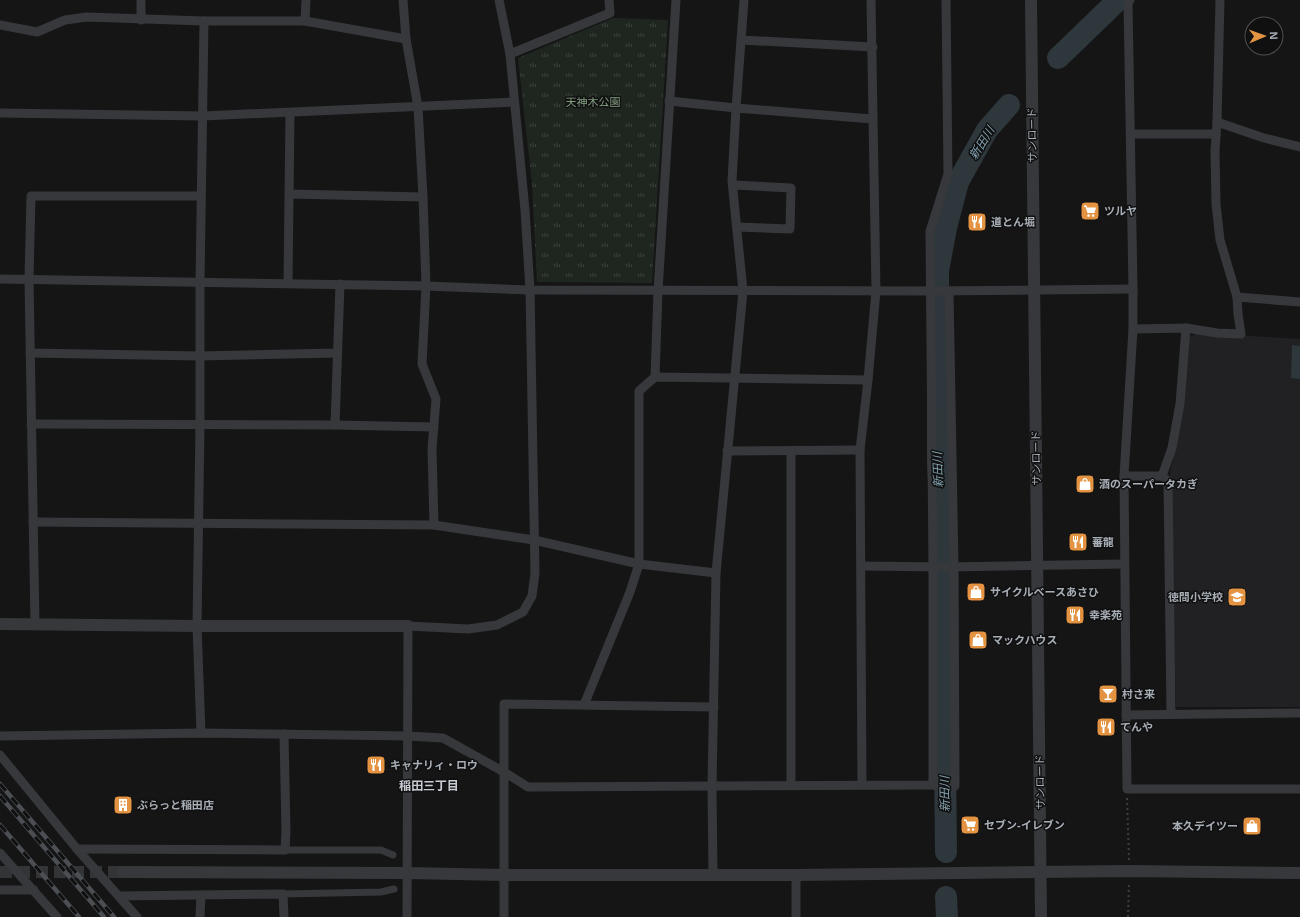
<svg xmlns="http://www.w3.org/2000/svg" width="1300" height="917" font-family="Arial,'Noto Sans JP',sans-serif">
<style>
.built{fill:#212123}
.park{fill:url(#park-tufts)}
.water{fill:#2e373b}
.lines{fill:none;stroke-linecap:round;stroke-linejoin:round}
.river{stroke:#2e373b;stroke-width:22}
.tertiary-tunnel{stroke:#323436;stroke-width:12;stroke-dasharray:12 6;stroke-linecap:butt}
.path{stroke:#3c3f42;stroke-width:2;stroke-dasharray:2 3;stroke-linecap:butt}
.pedestrian{stroke:#36383b;stroke-width:7}
.minor{stroke:#36383b;stroke-width:9}
.tertiary{stroke:#36383b;stroke-width:12}
.rail-casing{stroke:#4b4e52;stroke-width:4.5}
.rail{stroke:#101011;stroke-width:3;stroke-dasharray:9;stroke-linecap:butt}
.labels{text-anchor:middle;dominant-baseline:central;stroke-width:3;stroke-linejoin:round;paint-order:stroke}
.park-label{font-size:11px;fill:#839f80;stroke:#101011}
.street-label{font-size:11px;fill:#a8aeb6;stroke:#101011}
.poi-label{font-size:11px;font-weight:bold;fill:#a8aeb6;stroke:#101011;text-anchor:start}
.water-label{font-size:12px;font-style:italic;fill:#81a0ae;stroke:#101011}
.neighbourhood-label{font-size:12px;font-weight:bold;fill:#c8ccd2;stroke:#101011}
</style>
<defs>
<pattern id="park-tufts" width="24" height="20" patternUnits="userSpaceOnUse"><rect width="24" height="20" fill="#1f261f"/><path d="M3 7l-1-3M5 7V3M7 7l1-3M15 17l-1-3M17 17v-4M19 17l1-3" fill="none" stroke="#3d433d"/></pattern>
</defs>
<rect width="100%" height="100%" fill="#151516"/>
<!-- built -->
<path class="built" d="M1198,333L1300,339V707H1176L1170,473L1183,405L1189,337Z"/>
<!-- park -->
<path class="park" d="M613,18L668,20L652,283L537,282L532,184L518,58Z"/>
<!-- water -->
<path class="water" d="M1292,345L1300,346V379L1291,378Z"/>
<g class="lines">
<!-- river -->
<g class="river">
<path d="M1058,58L1118,0"/>
<path d="M946,852L943,567L938,462V271L946,228L958,182L987,130L1009,105"/>
<path d="M946,897L947,917"/>
</g>
<!-- tertiary-tunnel -->
<path class="tertiary-tunnel" d="M0,872H122"/>
<!-- path -->
<g class="path">
<path d="M1127,798L1129,860"/>
<path d="M1128,917L1129,882"/>
</g>
<!-- pedestrian -->
<g class="pedestrian">
<path d="M285,850H381L393,855"/>
<path d="M283,894L381,892L394,889"/>
</g>
<!-- minor -->
<g class="minor">
<path d="M403,0L406,39L418,107L423,197L426,286L422,364L436,399L432,449L434,525"/>
<path d="M1130,0L1128,3L1133,289V329L1124,476L1127,789H1300"/>
<path d="M141,20V0"/>
<path d="M305,21L306,0"/>
<path d="M0,25L37,32L65,20L87,17L204,21H305L406,39"/>
<path d="M741,40L873,47"/>
<path d="M510,54L610,13L609,0"/>
<path d="M669,101L736,108L872,119"/>
<path d="M0,113L203,116L514,102"/>
<path d="M1217,122L1264,138L1300,147"/>
<path d="M1131,134H1216"/>
<path d="M733,185L791,188L790,229L737,227"/>
<path d="M290,194L423,197"/>
<path d="M0,279L426,286L530,290L931,291L1133,289"/>
<path d="M288,283L290,113"/>
<path d="M1237,297L1300,302"/>
<path d="M1133,329L1186,328L1217,333L1241,334L1238,314L1237,297L1220,240L1216,204L1215,151L1217,122L1220,0"/>
<path d="M30,353L200,356L337,353"/>
<path d="M655,377L658,291L676,0"/>
<path d="M31,424L335,425L434,427"/>
<path d="M335,425L340,284"/>
<path d="M727,451L860,450"/>
<path d="M791,451V785"/>
<path d="M1124,476H1162L1168,481L1171,714"/>
<path d="M1162,476L1172,448L1180,404L1186,328"/>
<path d="M33,522L434,525L534,540L639,564L716,573"/>
<path d="M861,566L948,567L1124,564"/>
<path d="M35,624L29,279L31,196H201"/>
<path d="M584,705L630,592L639,564V391L655,377L868,380"/>
<path d="M1126,715L1300,713"/>
<path d="M201,733L197,626L200,425V283L204,21"/>
<path d="M0,736L201,733L408,736L443,738L504,772L528,787L933,785V567L930,231L948,174L946,0"/>
<path d="M0,755L77,849L137,917"/>
<path d="M862,785L860,450L868,380L876,291L871,0"/>
<path d="M933,785L938,786H955L954,567L949,291"/>
<path d="M77,849L285,850L286,831L284,734"/>
<path d="M0,853L57,917"/>
<path d="M713,875L712,786L716,573L743,291L732,181L736,108L744,0"/>
<path d="M0,890H34"/>
<path d="M119,896L283,894L284,917"/>
<path d="M200,917L201,895"/>
<path d="M407,917L408,626L468,629L497,625L523,612L532,596L535,573L530,290L525,210L510,54L499,0"/>
<path d="M504,917V704L714,707"/>
<path d="M796,917V875"/>
</g>
<!-- tertiary -->
<g class="tertiary">
<path d="M1031,0L1041,917"/>
<path d="M0,624L197,626H408"/>
<path d="M122,872L408,873L504,875H796L1129,871L1300,873"/>
</g>
<!-- rail casing -->
<g class="rail-casing">
<g id="rail">
<path d="M0,784L114,917"/>
<path d="M0,796L104,917"/>
<path d="M0,825L79,917"/>
</g>
</g>
<!-- rail -->
<use href="#rail" class="rail"/>
</g>
<!-- icons -->
<defs>
<g id="supermarket-square" transform="scale(1)"><rect x="-9" y="-9" width="18" height="18" rx="4" fill="#e39341" stroke="#101011"/><path d="M-6-5.5h2.5l.6 2H6L4.5 2H-2.5L-4.4-4H-6ZM-1.5 3.2a1.3 1.3 0 1 0 .1 0ZM3 3.2a1.3 1.3 0 1 0 .1 0Z" fill="#fff"/></g>
<g id="restaurant-square" transform="scale(1)"><rect x="-9" y="-9" width="18" height="18" rx="4" fill="#e39341" stroke="#101011"/><path d="M-5-6h1v4h1v-4h1v4h1v-4h1v5L-1.5 .5V6h-2V.5L-5-1ZM5-6V6H3V1.5H1.5Q1.5-4 5-6Z" fill="#fff"/></g>
<g id="shop-square" transform="scale(1)"><rect x="-9" y="-9" width="18" height="18" rx="4" fill="#e39341" stroke="#101011"/><path d="M-5-2.5h2.3a2.7 3.5 0 0 1 5.4 0H5L5.5 6h-11ZM-1.5-2.5h3a1.5 2.3 0 0 0-3 0Z" fill="#fff"/></g>
<g id="school-square" transform="scale(1)"><rect x="-9" y="-9" width="18" height="18" rx="4" fill="#e39341" stroke="#101011"/><path d="M0-5L7-2L0 1L-7-2ZM-4 1L0 2.5L4 1V4Q0 6-4 4Z" fill="#fff"/></g>
<g id="bar-square" transform="scale(1)"><rect x="-9" y="-9" width="18" height="18" rx="4" fill="#e39341" stroke="#101011"/><path d="M-6-5H6L.8 .8V4.5H3.5V6h-7V4.5H-.8V.8Z" fill="#fff"/></g>
<g id="building-square" transform="scale(1)"><rect x="-9" y="-9" width="18" height="18" rx="4" fill="#e39341" stroke="#101011"/><path d="M-4-6H4V6H1V3H-1V6H-4ZM-2.5-4.3h1.7v1.8h-1.7ZM.8-4.3h1.7v1.8H.8ZM-2.5-1h1.7V.8h-1.7ZM.8-1h1.7V.8H.8Z" fill="#fff"/></g>
</defs>
<g fill-rule="evenodd">
<use href="#supermarket-square" x="1090" y="211"/>
<use href="#restaurant-square" x="977" y="222"/>
<use href="#shop-square" x="1085" y="484"/>
<use href="#restaurant-square" x="1078" y="542"/>
<use href="#shop-square" x="976" y="592"/>
<use href="#school-square" x="1237" y="597"/>
<use href="#restaurant-square" x="1075" y="615"/>
<use href="#shop-square" x="978" y="640"/>
<use href="#bar-square" x="1108" y="694"/>
<use href="#restaurant-square" x="1106" y="727"/>
<use href="#restaurant-square" x="376" y="765"/>
<use href="#building-square" x="123" y="805"/>
<use href="#supermarket-square" x="970" y="825"/>
<use href="#shop-square" x="1252" y="826"/>
</g>
<g class="labels">
<!-- park labels -->
<g class="park-label">
<text x="593" y="102">天神木公園</text>
</g>
<!-- street labels -->
<g class="street-label">
<text transform="translate(1032 135) rotate(-91)">サンロード</text>
<text transform="translate(1036 458) rotate(-91)">サンロード</text>
<text transform="translate(1040 782) rotate(-91)">サンロード</text>
</g>
<!-- poi labels -->
<g class="poi-label">
<text x="1104" y="211">ツルヤ</text>
<text x="991" y="222">道とん堀</text>
<text x="1099" y="484">酒のスーパータカぎ</text>
<text x="1092" y="542">蕃龍</text>
<text x="990" y="592">サイクルベースあさひ</text>
<text x="1223" y="597" text-anchor="end">徳間小学校</text>
<text x="1089" y="615">幸楽苑</text>
<text x="992" y="640">マックハウス</text>
<text x="1122" y="694">村さ来</text>
<text x="1120" y="727">てんや</text>
<text x="390" y="765">キャナリィ・ロウ</text>
<text x="137" y="805">ぶらっと稲田店</text>
<text x="984" y="825">セブン-イレブン</text>
<text x="1238" y="826" text-anchor="end">本久デイツー</text>
</g>
<!-- water labels -->
<g class="water-label">
<text transform="translate(982 143) rotate(-58)">新田川</text>
<text transform="translate(938 470) rotate(-92)">新田川</text>
<text transform="translate(945 794) rotate(-91)">新田川</text>
</g>
<!-- neighbourhood labels -->
<g class="neighbourhood-label">
<text x="429" y="786">稲田三丁目</text>
</g>
</g>
<!-- north arrow -->
<g transform="translate(1264 36) rotate(88)"><circle r="19" fill="#101011" stroke="#4d4f53"/>
<path d="M0-3L7 15L0 10L-7 15Z" fill="#e39341"/>
<text y="-6" font-size="11" font-weight="bold" text-anchor="middle" fill="#a8aeb6">N</text>
</g>
</svg>
